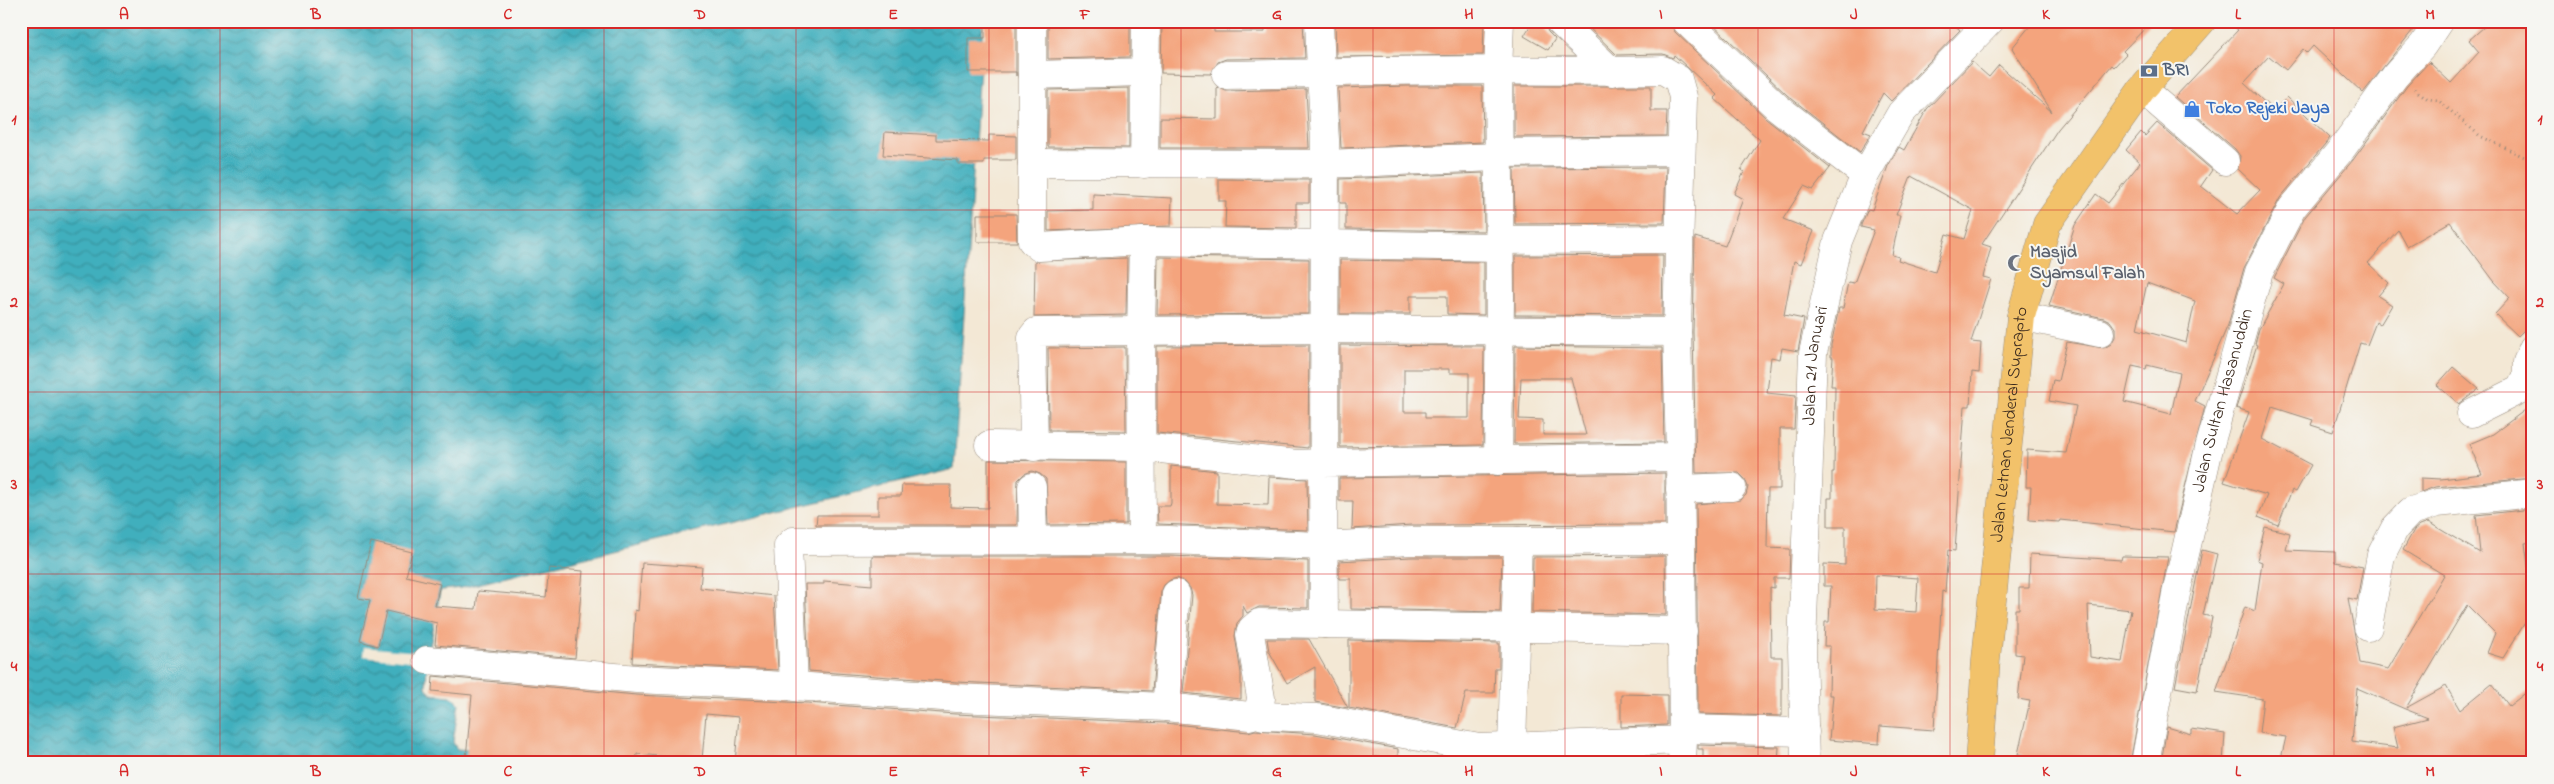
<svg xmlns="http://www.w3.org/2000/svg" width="2554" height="784" font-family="'Indie Flower',sans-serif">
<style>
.water{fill:url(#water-waves);stroke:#3e6c6e}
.pier{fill:#f3e8d5}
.building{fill:#f4a47d;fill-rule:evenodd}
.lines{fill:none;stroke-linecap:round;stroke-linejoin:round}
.minor-casing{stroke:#97897a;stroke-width:29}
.major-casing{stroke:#97897a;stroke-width:29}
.path{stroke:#97897a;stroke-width:3;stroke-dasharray:1 4;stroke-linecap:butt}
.minor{stroke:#fff;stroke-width:28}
.major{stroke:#f2c26a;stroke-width:28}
.grid{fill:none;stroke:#d62828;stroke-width:1;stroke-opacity:0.55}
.labels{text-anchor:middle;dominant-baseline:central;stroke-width:4;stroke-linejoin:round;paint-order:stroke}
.service-label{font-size:18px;font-weight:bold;fill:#4e5e75;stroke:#f6f6f2;text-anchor:start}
.shop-label{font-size:18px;font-weight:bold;fill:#366cbe;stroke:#f6f6f2;text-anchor:start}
.worship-label{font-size:18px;font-weight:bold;fill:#5b616d;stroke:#f6f6f2;text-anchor:start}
.street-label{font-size:18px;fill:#3b2a1e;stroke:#f6f6f2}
.neatline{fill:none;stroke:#d62828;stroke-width:2}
.grid-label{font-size:16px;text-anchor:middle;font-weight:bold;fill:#d62828}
</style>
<defs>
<pattern id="water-waves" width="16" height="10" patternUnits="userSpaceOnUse" patternTransform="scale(1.25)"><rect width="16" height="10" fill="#40afbd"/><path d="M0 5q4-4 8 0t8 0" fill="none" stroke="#378f99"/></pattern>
</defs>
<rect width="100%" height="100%" fill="#f6f6f2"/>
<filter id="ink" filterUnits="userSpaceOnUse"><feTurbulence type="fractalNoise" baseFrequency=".02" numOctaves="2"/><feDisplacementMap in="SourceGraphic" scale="10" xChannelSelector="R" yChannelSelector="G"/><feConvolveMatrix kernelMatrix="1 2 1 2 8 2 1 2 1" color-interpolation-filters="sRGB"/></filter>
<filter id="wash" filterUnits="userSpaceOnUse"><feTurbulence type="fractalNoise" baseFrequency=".0096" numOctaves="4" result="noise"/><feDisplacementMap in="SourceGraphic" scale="20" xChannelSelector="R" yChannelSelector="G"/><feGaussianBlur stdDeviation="1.12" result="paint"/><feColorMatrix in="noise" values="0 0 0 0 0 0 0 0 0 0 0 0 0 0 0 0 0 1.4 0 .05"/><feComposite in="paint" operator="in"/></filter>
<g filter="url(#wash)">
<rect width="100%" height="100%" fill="#f3e8d5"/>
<!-- water -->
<path class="water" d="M21,21H983L954,469L461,588L442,590L440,592L427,663L426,687L431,694L451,696L459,703L453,742L457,749L656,763H21Z"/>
<!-- pier -->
<path class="pier" d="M364,647L428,653L427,663L363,656Z"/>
<g id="blocks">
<!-- building -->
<g class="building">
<path d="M985,21H1016V76V72H968V38H985Z"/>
<path d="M1048,21H1130V57L1048,59Z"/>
<path d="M1162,21H1214V32H1265V21H1303L1305,58L1226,59L1218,62L1211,74L1161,73Z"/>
<path d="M1335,21H1484L1483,55L1336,57Z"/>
<path d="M1533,21H1544L1548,32L1555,39L1548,50L1524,36Z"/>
<path d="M1582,21H1671L1675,32L1766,118L1830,168L1813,190L1804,186L1783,219L1814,231L1801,264L1794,261L1784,315L1804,319L1798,351L1782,348L1780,359L1771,357L1767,393L1796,396L1794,429H1780V489H1768L1767,548L1790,549L1789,578H1774V588L1770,587L1771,657H1782V716L1698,714L1696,504L1740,500L1746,495L1748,487L1745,479L1739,473H1696L1693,332L1695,237L1725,246L1743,199L1734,194L1744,172L1741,170L1760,140L1714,98L1717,95L1674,55L1673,58L1663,54L1617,55Z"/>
<path d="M1709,21H1950L1960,30L1891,101L1883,93L1863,131L1871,134L1860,152L1787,95Z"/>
<path d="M2034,21H2152L2123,51L2126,54L2114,67L2112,65L2058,129L1982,244L1991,247L1983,277L1991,279L1971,342L1981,343L1979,373L1972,372L1970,406H1965L1955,551L1948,550L1945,592L1942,591L1934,730L1880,726L1879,744L1829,740L1833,695H1829L1830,646H1824L1825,622H1829L1831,586H1824V564L1845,565V527H1828V498H1832V472H1834L1835,386H1831L1833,357H1831V345L1839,308H1843L1848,282L1854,283L1874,230L1861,227V225L1868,209L1872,210L1888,166L1899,147L1904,150L1927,109L1972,62L1989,77L1999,65L2052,112L2012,48ZM1911,176L1973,210L1964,239L1946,234L1935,272L1898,260L1899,257L1892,255L1900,215H1896ZM1876,575L1918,578L1916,612L1875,609Z"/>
<path d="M2227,21H2420L2363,93L2313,46L2307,53L2303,49L2286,70L2269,56L2244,83L2274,111L2287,97L2330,138L2280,198L2244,268L2228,325L2195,401L2205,406L2174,532L2060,520L2059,522L2029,520L2031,487H2026L2027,450L2066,453L2076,406L2049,401L2053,380L2058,381L2067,342L2104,348L2111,344L2115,337V328L2110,321L2104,318L2049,306L2075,225L2096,194L2108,203L2140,163L2126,150L2141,132L2145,136L2157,123L2212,170L2201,186L2237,214L2260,190L2238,169L2240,156L2235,149L2175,97L2238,30ZM2147,283L2195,301L2186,343L2137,329ZM2147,365L2180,373L2171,414L2124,402L2132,366L2146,369Z"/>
<path d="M2491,21H2533V321L2518,336L2495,314L2510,298L2494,281L2450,222L2407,246L2398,230L2368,263L2389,283L2378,296L2392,305L2380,325L2376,322L2367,345L2360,343L2333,432L2311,425L2313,420L2272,407L2262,439L2311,465L2296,492L2292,490L2278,525L2258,517L2267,495L2224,482L2249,412L2236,408L2257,345L2255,344L2259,329L2284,284L2274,278L2305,217L2353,160L2407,86L2429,62L2451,83L2479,52L2469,40Z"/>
<path d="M1407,86H1482L1483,142L1341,148L1338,88Z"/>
<path d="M1514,86H1651V111H1667L1666,136L1514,137Z"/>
<path d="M1217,87L1226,91L1306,89L1309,148H1160V118L1217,119Z"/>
<path d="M1129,88V148L1048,147V90Z"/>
<path d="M885,132L936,135V140L989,141V135L1016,136V160H984V164H958V160L883,155Z"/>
<path d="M1666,167L1664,223L1515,224L1514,168Z"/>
<path d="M1483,173L1484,231L1346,229V203H1340V179Z"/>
<path d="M1219,179L1309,180V203H1296V228L1225,227L1226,201H1219Z"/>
<path d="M1093,194L1172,198L1171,226L1048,231V211L1093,210Z"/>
<path d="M977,214H1016L1017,242H977Z"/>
<path d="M1663,255L1662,316L1515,315V256Z"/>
<path d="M1158,257L1309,259V314L1157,315Z"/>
<path d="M1127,258L1126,315L1034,317L1035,261Z"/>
<path d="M1340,260L1484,262V315L1447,314V296H1410V314H1340Z"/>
<path d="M1309,345L1308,448L1157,433V346Z"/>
<path d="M1340,345L1484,346L1483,445L1340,447ZM1404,369H1449V373H1469V418H1425V412H1404Z"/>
<path d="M1515,346L1662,348L1664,442L1514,444ZM1521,378H1571L1586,435H1543V420L1519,419Z"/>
<path d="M1125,347L1126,431L1049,430L1048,348Z"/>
<path d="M2453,367L2479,389L2459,404L2437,385Z"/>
<path d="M2533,404V439L2527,443L2533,478L2435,487L2421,492V478L2441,479L2482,474L2469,444L2493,434Z"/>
<path d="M988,460L1126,462V524L1048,525L1046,479L1040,474L1032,471L1024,474L1018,480L1017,525H816L817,515H878V496H901L902,485H951L950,507L988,508Z"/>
<path d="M1171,466L1217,471V504L1268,505L1269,477L1307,479L1308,530L1158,524L1157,506H1170L1171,503Z"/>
<path d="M1665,473V524L1411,525L1352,529L1353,501H1339V478Z"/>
<path d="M2533,509V542L2525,543L2530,582L2533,581V610L2503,658L2487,653L2495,633L2467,605L2406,708L2446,686L2460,710L2492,684L2509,706L2533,687V763H2280L2286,737L2259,733L2263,699L2216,692L2245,607L2255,611L2262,562L2257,560L2265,527L2290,533L2286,550L2335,552V562L2363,567L2357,600L2348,598L2360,663L2388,669L2444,575L2403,550L2414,530L2420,525L2428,522L2480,553L2476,515ZM2357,688L2405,709L2428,718L2393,727L2398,748L2352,742Z"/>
<path d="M371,542L412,552L406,576L440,584L435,606L476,609L478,591L546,597L549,568L583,571L575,658L435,645L437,623L386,611L378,646L360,641L370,600L358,598Z"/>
<path d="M2202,550L2217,554L2203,615L2212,617L2197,691L2175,687Z"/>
<path d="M2030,554L2121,560L2122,556L2168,557L2130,763H2022L2023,755L2018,754L2030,701L2018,699L2023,655L2015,654V609H2019V588H2029ZM2088,605L2131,610L2122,662L2090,657Z"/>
<path d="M872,556H1169L1308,561V608L1259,607L1247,613L1243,606V616L1237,623L1235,636L1241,673V699L1183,693L1192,595L1190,588L1185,582L1177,578L1170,580L1164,585L1161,592L1152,691L957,682L809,671L805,584H824V581L872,585Z"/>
<path d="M1665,556L1666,615L1532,612L1533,557Z"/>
<path d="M1411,557H1502L1500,612L1351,609V579H1339V561Z"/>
<path d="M642,563L702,567L700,588L774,596L778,670L632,663L635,610L638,611Z"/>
<path d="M1267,639H1309L1348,708L1315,702V667L1287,683L1269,651Z"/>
<path d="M1349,640L1499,643V668H1495L1494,693H1466L1457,728L1349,708Z"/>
<path d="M433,676L636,695L808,703L955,714L1165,723L1248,732L1255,730L1315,734L1398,749V757H1374V763L1267,759V763H926L884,759L883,763H836L792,759V763H735L739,717L706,714L702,760L637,754L636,763H504L466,758L472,695L432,691Z"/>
<path d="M1621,694L1667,695V725L1621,727Z"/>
<path d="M2167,727L2191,734V729L2225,734L2223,763H2161Z"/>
<path d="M1698,745L1779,747L1778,763H1703V749H1698Z"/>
</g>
</g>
</g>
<g filter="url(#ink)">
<use href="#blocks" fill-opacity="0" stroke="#97897a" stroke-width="1"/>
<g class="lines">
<!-- minor casing -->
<g class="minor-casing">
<g id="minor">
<path d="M1032,21V241L1039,247L1143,241"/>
<path d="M1559,21L1612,72"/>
<path d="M1686,21L1777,107L1865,175"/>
<path d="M1032,75L1146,72"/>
<path d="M1226,75L1321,73L1319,21"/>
<path d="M2142,89L2225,161"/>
<path d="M1498,153L1680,151"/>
<path d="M1032,163L1325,164L1498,157"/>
<path d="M1144,164L1146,21"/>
<path d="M1500,240L1679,239"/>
<path d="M2021,316L2100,333"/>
<path d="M2471,414L2519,390L2527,377V362L2533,348"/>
<path d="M1034,447L1032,337L1036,332L1323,329L1677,332"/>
<path d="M1680,457L1683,740"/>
<path d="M1498,461L1500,297L1498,72L1500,21"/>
<path d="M1032,487L1033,541"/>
<path d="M1680,489L1732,487"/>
<path d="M1142,540L1141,331L1143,241L1500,247"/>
<path d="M1518,541L1681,540"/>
<path d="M1324,624L1683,631"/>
<path d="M2368,627L2381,555L2395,528L2411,511L2437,503L2533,493"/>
<path d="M427,660L637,679L809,687L956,698L1166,707L1250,716L1259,709L1261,698L1250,634L1252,629L1259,623L1324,624L1323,463L1324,451L1325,140L1321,73C1435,67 1549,73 1663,70L1678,79L1683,97L1677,332L1680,457L1323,463L1297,464L1142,447L989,445"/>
<path d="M794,687L788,546L793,541L1169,540L1322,546L1411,541H1518L1512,747"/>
<path d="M1166,707L1176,594"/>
<path d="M1255,713L1263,716L1317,718L1479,748L1683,740L1682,763"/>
<path d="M1683,729L1805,732"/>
<path id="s1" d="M1805,763L1802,647L1813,353L1838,241L1865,175L1901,113L1990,21"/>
<path id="s2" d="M2145,763L2176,594L2209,448L2259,272L2292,208L2340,151L2395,76L2423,45L2439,21"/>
</g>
</g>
<!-- major casing -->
<g class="major-casing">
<g id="major">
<path id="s3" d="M1979,763L1986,659L2021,316L2047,224L2142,89L2202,21"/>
</g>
</g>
<!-- path -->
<path class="path" d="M2414,89L2428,99L2438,100L2480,136L2533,161"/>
<!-- minor -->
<use href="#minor" class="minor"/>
<!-- major -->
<use href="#major" class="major"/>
</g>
</g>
<!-- grid -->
<path class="grid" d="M220,21V763M412,21V763M604,21V763M796,21V763M989,21V763M1181,21V763M1373,21V763M1565,21V763M1758,21V763M1950,21V763M2142,21V763M2334,21V763M21,210H2533M21,392H2533M21,574H2533"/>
<!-- icons -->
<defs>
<g id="bank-bare" transform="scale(1.35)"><path d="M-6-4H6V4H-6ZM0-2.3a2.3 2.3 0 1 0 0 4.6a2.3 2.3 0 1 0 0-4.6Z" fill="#5c6f8a" stroke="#f6f6f2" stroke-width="2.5" paint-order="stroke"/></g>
<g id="shop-bare" transform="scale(1.35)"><path d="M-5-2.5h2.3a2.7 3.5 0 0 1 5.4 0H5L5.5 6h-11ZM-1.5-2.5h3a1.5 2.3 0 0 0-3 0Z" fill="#3f7fe0" stroke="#f6f6f2" stroke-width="2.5" paint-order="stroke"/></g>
<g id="mosque-bare" transform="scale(1.35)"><path d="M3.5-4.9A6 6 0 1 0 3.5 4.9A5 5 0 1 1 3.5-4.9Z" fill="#6b7280" stroke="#f6f6f2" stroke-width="2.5" paint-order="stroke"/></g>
</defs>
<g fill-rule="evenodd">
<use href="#bank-bare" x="2149" y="71"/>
<use href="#shop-bare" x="2192" y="109"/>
<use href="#mosque-bare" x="2016" y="263"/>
</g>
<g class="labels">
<!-- service labels -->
<g class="service-label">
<text x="2163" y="71">BRI</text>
</g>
<!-- shop labels -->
<g class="shop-label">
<text x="2206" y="109">Toko Rejeki Jaya</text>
</g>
<!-- worship labels -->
<g class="worship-label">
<text x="2030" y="253">Masjid<tspan x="2030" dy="21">Syamsul Falah</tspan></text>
</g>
<!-- street labels -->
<g class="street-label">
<text stroke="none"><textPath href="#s1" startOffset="398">Jalan 21 Januari</textPath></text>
<text stroke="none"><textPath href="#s2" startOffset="371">Jalan Sultan Hasanuddin</textPath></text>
<text stroke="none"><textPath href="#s3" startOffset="340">Jalan Letnan Jenderal Suprapto</textPath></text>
</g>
</g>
<!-- margin -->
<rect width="2554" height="784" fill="none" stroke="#f6f6f2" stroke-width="55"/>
<rect x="28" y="28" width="2498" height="728" class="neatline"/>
<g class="grid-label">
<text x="124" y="19">A</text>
<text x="316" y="19">B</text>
<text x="508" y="19">C</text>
<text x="700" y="19">D</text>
<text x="893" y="19">E</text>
<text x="1085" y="19">F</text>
<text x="1277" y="19">G</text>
<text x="1469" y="19">H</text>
<text x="1661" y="19">I</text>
<text x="1854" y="19">J</text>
<text x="2046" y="19">K</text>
<text x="2238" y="19">L</text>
<text x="2430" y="19">M</text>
<text x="14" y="124">1</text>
<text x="2540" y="124">1</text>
<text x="14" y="307">2</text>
<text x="2540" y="307">2</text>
<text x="14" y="489">3</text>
<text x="2540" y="489">3</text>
<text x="14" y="671">4</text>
<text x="2540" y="671">4</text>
<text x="124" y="776">A</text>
<text x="316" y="776">B</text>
<text x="508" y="776">C</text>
<text x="700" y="776">D</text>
<text x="893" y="776">E</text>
<text x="1085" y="776">F</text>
<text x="1277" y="776">G</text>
<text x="1469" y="776">H</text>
<text x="1661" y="776">I</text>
<text x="1854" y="776">J</text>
<text x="2046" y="776">K</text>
<text x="2238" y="776">L</text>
<text x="2430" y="776">M</text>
</g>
</svg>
